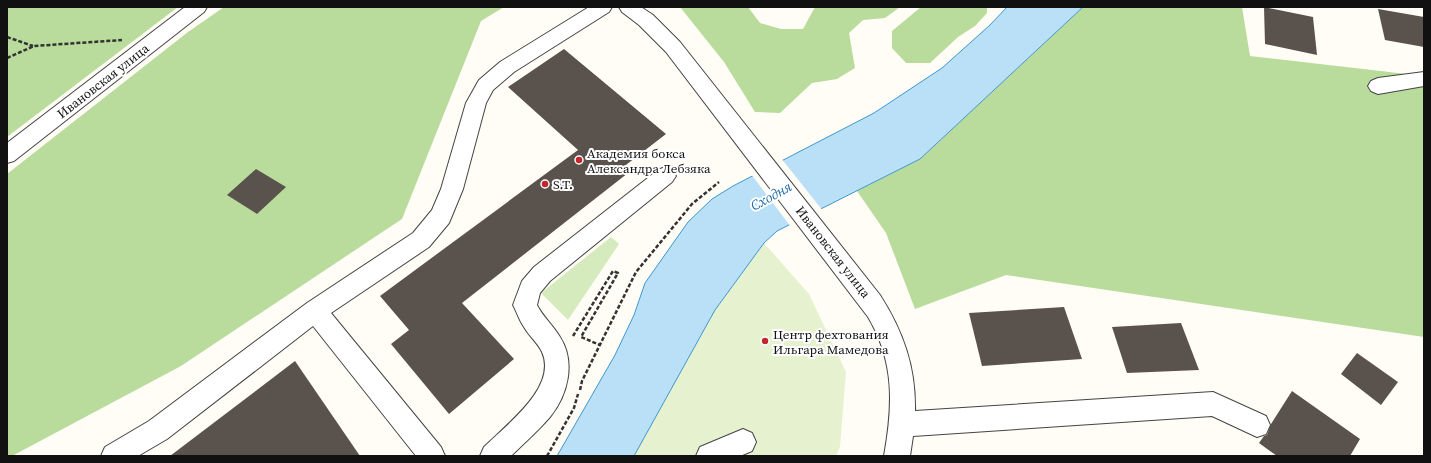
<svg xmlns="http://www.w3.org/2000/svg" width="1431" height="463" font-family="'Source Serif 4',serif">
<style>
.green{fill:#d5ebbd}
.forest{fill:#b9dc9c}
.pitch{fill:#e6f2cf}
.water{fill:#b9e0f7;stroke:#3f96cf}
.pier{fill:#fffdf5}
.building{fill:#5a524d}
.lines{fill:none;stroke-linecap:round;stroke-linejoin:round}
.minor-casing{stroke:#444;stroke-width:2}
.path{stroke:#333;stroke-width:2.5;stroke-dasharray:4 2;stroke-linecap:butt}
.minor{fill:#fff;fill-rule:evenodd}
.poi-dot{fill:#c4262e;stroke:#fff;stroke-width:1.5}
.labels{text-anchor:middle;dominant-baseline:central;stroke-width:4;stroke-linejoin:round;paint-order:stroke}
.street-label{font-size:13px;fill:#111;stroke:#fff}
.poi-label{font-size:13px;fill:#111;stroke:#fff;text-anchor:start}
.water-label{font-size:14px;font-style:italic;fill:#1768a6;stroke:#fff}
</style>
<rect width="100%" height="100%" fill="#fffdf5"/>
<!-- green -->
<path class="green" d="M611,237L619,244L568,320L541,293Z"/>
<!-- forest -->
<g class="forest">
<path d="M7,7H178L7,137Z"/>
<path d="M224,7H504L481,21L402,219L181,366L12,456H7V174L188,32Z"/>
<path d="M680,7H748L760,23L781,29H803L815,7H900L885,18L863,20L849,33L855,68L837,79L812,83L780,113L755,112L724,62Z"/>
<path d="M921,7H987V13L975,26L958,37L930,63H906L892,48V31Z"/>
<path d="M1083,7H1242L1250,56L1424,76V337L1006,275L915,309L886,233L857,191L920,159Z"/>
</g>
<!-- pitch -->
<path class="pitch" d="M764,243L809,294L846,372L840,447L836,456H634L715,310Z"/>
<!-- water -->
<path class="water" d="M1007,7H1083L920,159L777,231L764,243L715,310L634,456H557L615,355L634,315L645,283L688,222L712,199L733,186L874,113L942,68L990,25Z"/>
<!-- pier -->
<path class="pier" d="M781,158L823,211L791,227L751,174Z"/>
<!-- building -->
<g class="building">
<path d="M1264,7L1313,17L1317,55L1265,44Z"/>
<path d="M1378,9L1424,17V47L1385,40Z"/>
<path d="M564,49L666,134L622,168L628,173L462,303L514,359L449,414L391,344L409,330L380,296L578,150L508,87Z"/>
<path d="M256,169L286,187L257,214L227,195Z"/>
<path d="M1064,307L1082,359L982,366L969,313Z"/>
<path d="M1181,323L1199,370L1127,373L1112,327Z"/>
<path d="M1357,353L1398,382L1381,405L1341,374Z"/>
<path d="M295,361L360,456H170Z"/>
<path d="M1292,391L1360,439L1350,456H1277L1259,443L1264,436L1267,435L1271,424Z"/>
</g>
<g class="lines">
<!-- minor casing -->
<g class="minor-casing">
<g id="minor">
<path d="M185,7H207L204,12L14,161L7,163V143Z"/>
<path d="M589,7H612L609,12L514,72L493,90L486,103L463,189L449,223L429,247L331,313L441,447L445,456H416L313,326L167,439L138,456H101L105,447L149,421L307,303L413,233L432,210L441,189L466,103L479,80L500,62Z"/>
<path d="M619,7H641L653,15L680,42L880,295C903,331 916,367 915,411L1213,392L1266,416L1270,425L1266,434L1257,437L1212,416L913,436L910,456H884C893,406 895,362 868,317L666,52L639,25L622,12Z"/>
<path d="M1424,72V86L1378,94L1371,91L1368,86L1371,81L1378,78Z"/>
<path d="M665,167L672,170L676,176L672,182L550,281L540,293L537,305C543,317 553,325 560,337C576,362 568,395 550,417C538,431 524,443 511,456H480L484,447C506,425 558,387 542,352C538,343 529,336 524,327C519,320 517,312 513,305L522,281L534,267L658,170Z"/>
<path d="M743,429L752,433L756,442L752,451L740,456H696L700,447Z"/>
</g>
</g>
<!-- path -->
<g class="path">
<path d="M7,37L33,46"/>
<path d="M7,58L34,46L122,40"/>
<path d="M573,336L613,271L618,273L581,337L600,345"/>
<path d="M580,390L582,381L636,272L692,204L719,182"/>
<path d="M547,456L574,408L578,394"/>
</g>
<!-- minor -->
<use href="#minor" class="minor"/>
</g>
<!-- markers -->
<g class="poi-dot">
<circle cx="579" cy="160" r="4"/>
<circle cx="545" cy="184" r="4"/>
<circle cx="765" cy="341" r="4"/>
</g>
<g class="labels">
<!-- street labels -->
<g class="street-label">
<text transform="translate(103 81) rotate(-38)">Ивановская улица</text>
<text transform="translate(833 252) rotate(52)">Ивановская улица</text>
</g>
<!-- poi labels -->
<g class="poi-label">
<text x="587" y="153">Академия бокса<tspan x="587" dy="15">Александра Лебзяка</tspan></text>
<text x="553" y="184">S.T.</text>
<text x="773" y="334">Центр фехтования<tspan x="773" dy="15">Ильгара Мамедова</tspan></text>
</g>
<!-- water labels -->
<g class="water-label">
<text transform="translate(771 196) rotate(-29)">Сходня</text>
</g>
</g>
<!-- border -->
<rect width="1431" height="463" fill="none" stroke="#111111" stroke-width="16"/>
</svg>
